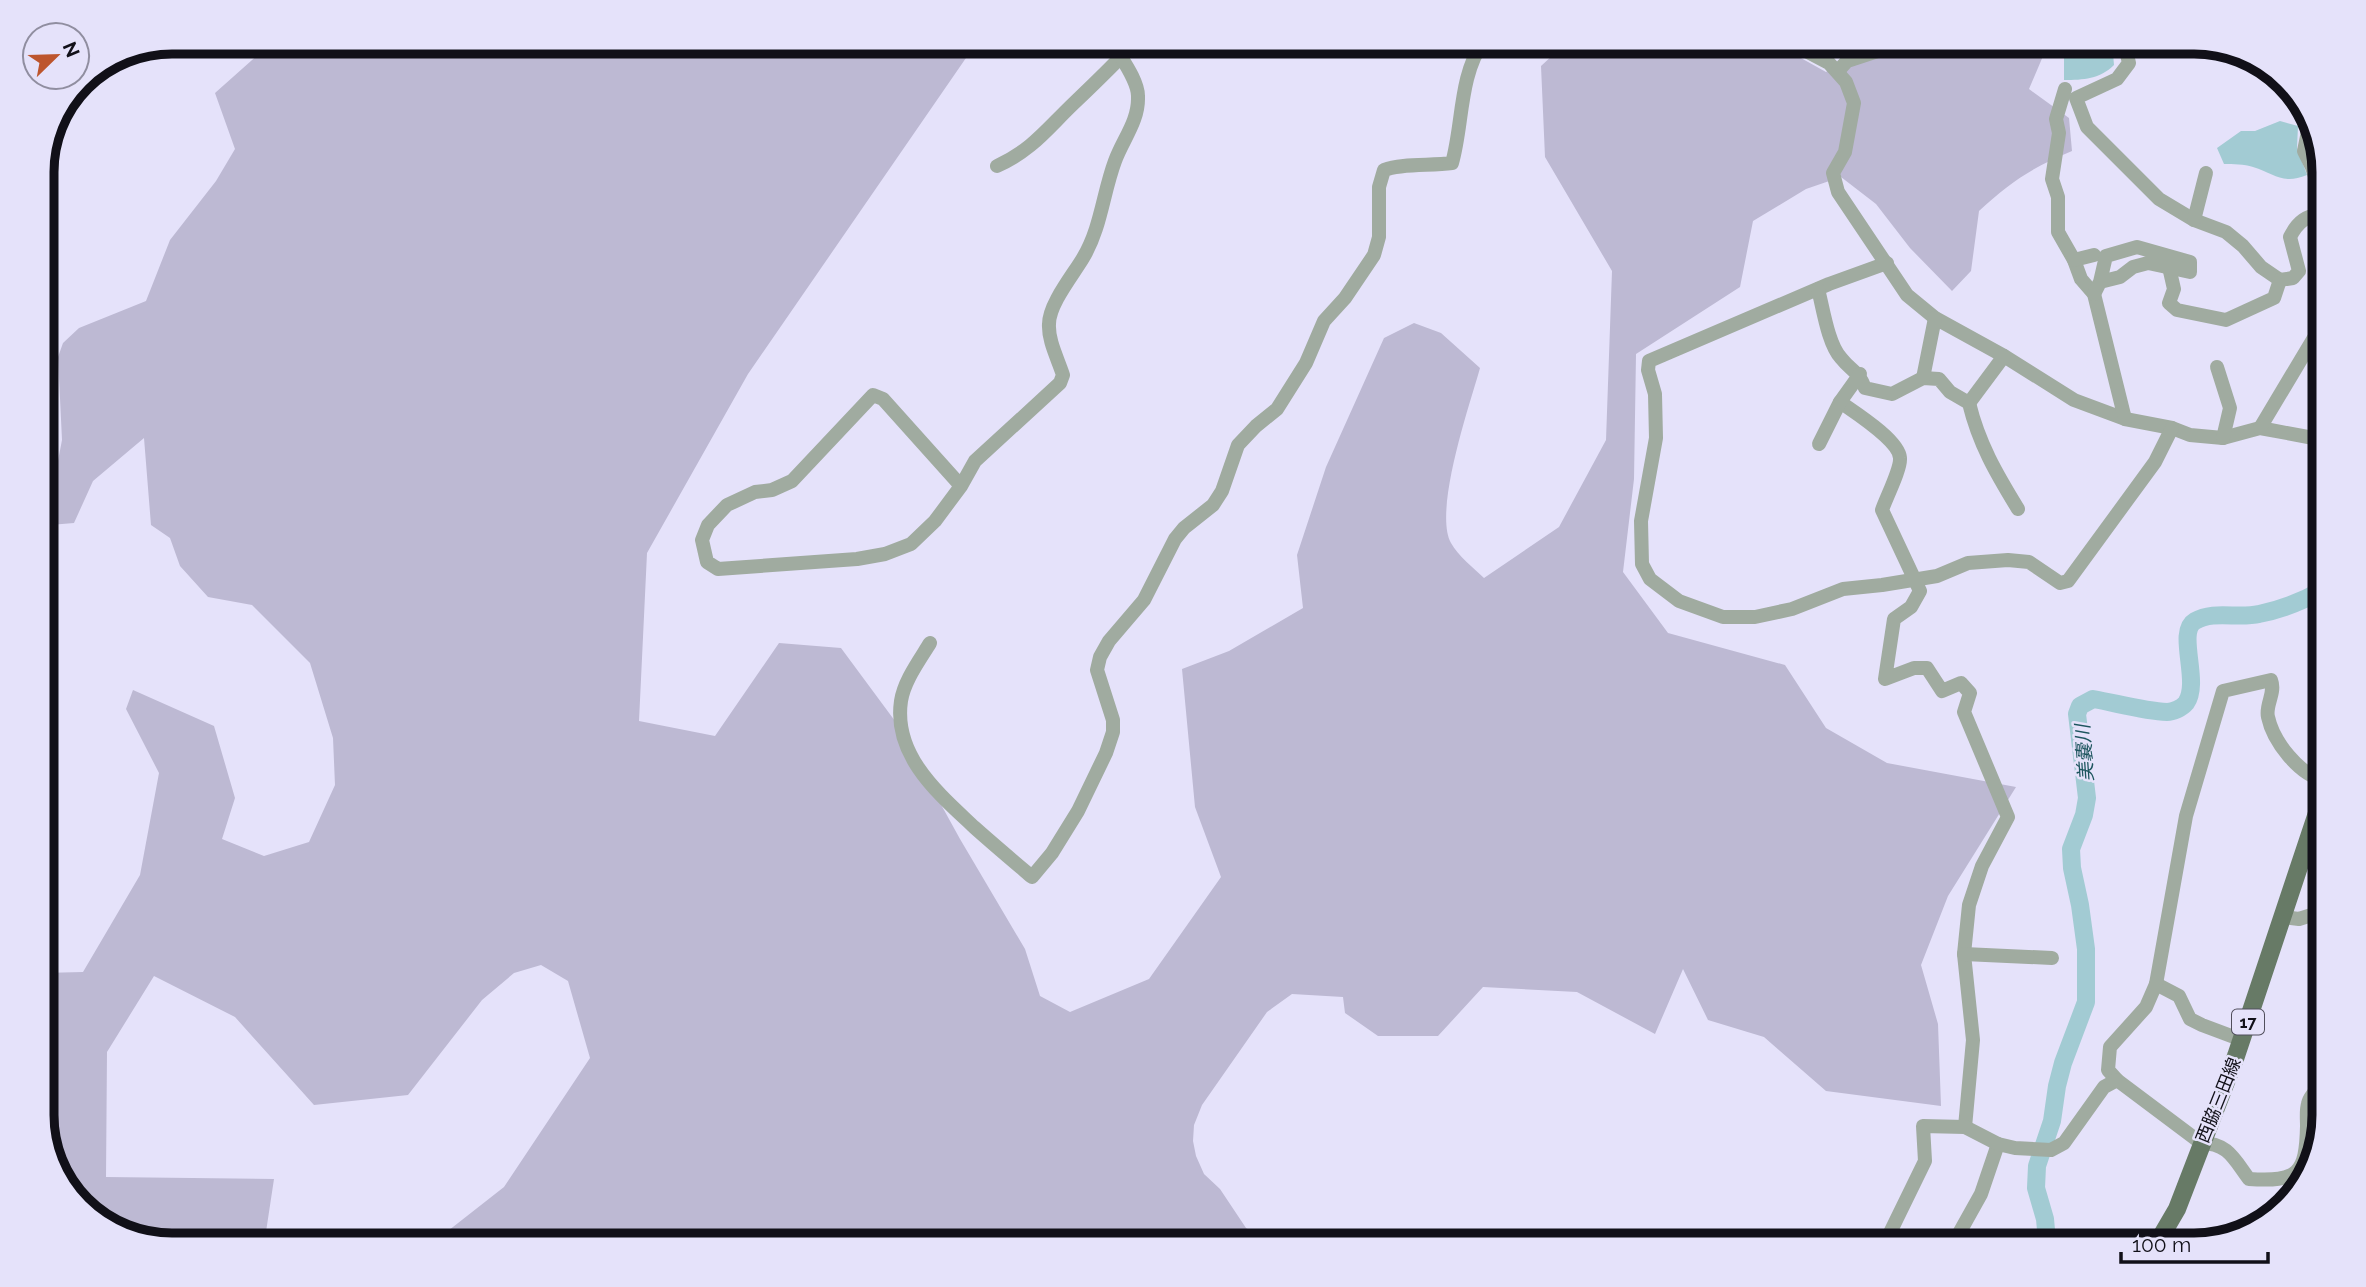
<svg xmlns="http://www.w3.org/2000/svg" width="2366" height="1287" font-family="Raleway,'Noto Sans JP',sans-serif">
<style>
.green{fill:#bdb9d3}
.water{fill:#a2cbd3}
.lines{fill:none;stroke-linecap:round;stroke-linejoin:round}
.river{stroke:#a2cbd3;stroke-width:18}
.minor{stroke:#a0aba0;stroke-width:14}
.major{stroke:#677a66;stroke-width:18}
.labels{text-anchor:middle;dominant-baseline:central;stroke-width:5;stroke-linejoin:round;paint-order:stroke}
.shield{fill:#e5e2fa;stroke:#514f5c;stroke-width:2}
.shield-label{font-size:16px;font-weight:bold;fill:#111018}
.street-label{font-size:18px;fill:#111018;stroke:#e5e2fa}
.water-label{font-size:19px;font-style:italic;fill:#1d555e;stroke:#e5e2fa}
.rim{fill:none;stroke:#111018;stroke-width:9}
</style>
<rect width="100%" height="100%" fill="#e5e2fa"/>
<!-- green -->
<path class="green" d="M334,42H977L748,374L647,553L639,721L715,736L779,643L841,648L895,721L960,839L1025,949L1040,996L1070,1012L1149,979L1221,877L1195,807L1182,669L1229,651L1303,608L1297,555L1326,467L1384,338L1414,323L1441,333L1480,368C1470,404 1433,511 1451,543C1458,556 1474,568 1484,578L1559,527L1606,440L1612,271L1545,157L1541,66L1567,42H1772L1826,72L1867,42H2049L2029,89L2069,118L2072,151C2033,167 2010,182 1979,211L1971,271L1952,291L1910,248L1876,204L1841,177L1806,189L1753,221L1740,287L1636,354L1634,479L1623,572L1668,633L1785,665L1826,728L1887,763L2016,787L1948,896L1921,965L1938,1024L1941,1106L1826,1091L1764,1037L1708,1020L1683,969L1655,1034L1577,992L1483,987L1438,1036H1378L1345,1013L1343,997L1292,994L1267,1012L1202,1105L1194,1125L1193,1141L1196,1156L1204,1174L1220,1189L1246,1228L1273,1245H430L504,1187L590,1058L568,981L541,965L514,973L482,1000L408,1095L314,1105L235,1017L154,976L107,1052L106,1177L274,1179L264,1245H172L114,1231L64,1187L42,1124V973L83,972L140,875L159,773L126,709L133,690L214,726L235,798L222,839L264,856L309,842L335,785L333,738L310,663L252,605L208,597L180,566L170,538L151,525L144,438L93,481L74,523L50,525L42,510V505L57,466L62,440L58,357L63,343L79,328L146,301L170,240L216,181L235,149L215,93L260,53L326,46Z"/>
<!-- water -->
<g class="water">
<path d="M2074,42H2112L2114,65C2100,79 2083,80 2064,80V49Z"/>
<path d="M2280,121L2298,126L2297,148L2307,175C2283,185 2275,174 2253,167C2244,164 2233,164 2224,164L2217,148L2241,131H2255Z"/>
</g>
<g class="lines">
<!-- river -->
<path class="river" d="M2040,1245L2046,1230L2045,1219L2036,1188L2037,1166L2052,1121L2057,1086L2063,1063L2086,1002V949L2080,905L2072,868L2071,849L2084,815L2087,798L2077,714L2080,706L2093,699C2116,703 2144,711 2167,712C2173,712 2182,708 2186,703C2201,682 2176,632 2195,621C2214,610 2238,619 2259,614C2280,610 2305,600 2324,589"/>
<!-- minor -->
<g class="minor">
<path d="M1789,42L1829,63L1846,82L1854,103L1845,152L1833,173L1838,192L1907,295L1935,318L2004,356L2074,400L2125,419L2172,428L2190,435L2223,438L2260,428L2324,440"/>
<path d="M2124,42L2129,63L2117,79L2076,98L2087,127L2159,199L2194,220L2226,232L2243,246L2261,267L2280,280"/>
<path d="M1838,71L1847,61L1905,42"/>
<path d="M2065,89L2056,119L2059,133L2052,179L2058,197V232L2074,260L2081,279L2094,294L2125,419"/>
<path d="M2310,122L2304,151L2312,167L2324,204"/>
<path d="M997,166C1032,150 1046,130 1073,104C1094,84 1115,64 1135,42"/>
<path d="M2194,220L2206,173"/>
<path d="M2074,260L2094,255"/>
<path d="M1887,263L1829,284L1649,361L1648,370L1655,394L1656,438L1641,521L1642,564L1650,579L1679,601L1723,617H1755L1792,609L1843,589L1882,585L1937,576L1968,563L2008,560L2029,562L2060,583L2068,581L2155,462L2172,428"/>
<path d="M2169,267L2174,289L2169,303L2177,310L2226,320L2274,298L2280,280L2293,278L2299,271L2290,237C2298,221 2306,216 2324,213"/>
<path d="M1818,289C1823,308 1828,344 1841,358C1852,372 1858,370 1865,388L1892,394L1923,378L1939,379L1950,392L1969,403C1979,444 1996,473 2018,509"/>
<path d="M2094,294L2100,282L2106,256L2137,247L2190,262V272L2148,263L2133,267L2120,277L2100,282"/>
<path d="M2217,367L2230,408L2223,438"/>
<path d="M1923,378L1935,318"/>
<path d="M1840,402C1854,412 1899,440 1900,458C1901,469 1886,498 1882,510L1920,591L1911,607L1894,619L1885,679L1914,668H1927L1942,691L1961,683L1970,693L1964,712L2008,817L1982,866L1969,905L1964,954L1973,1040L1965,1127"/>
<path d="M1969,403L2004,356"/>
<path d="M2260,428L2324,321"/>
<path d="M1819,444L1840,402L1860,374"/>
<path d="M961,486L883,399L873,395L792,481L772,490L755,492L727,505L708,525L702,540L707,562L718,569L857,559L885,554L911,544L935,521L961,486L975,461L1060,383L1063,375C1058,359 1048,341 1049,324C1049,304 1073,275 1083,258C1101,228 1103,193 1115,161C1123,139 1139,121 1138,96C1138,84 1128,68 1121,57"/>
<path d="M930,643C919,661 904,681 901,701C893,756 939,794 974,827C993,844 1012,860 1032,877L1052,853L1078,811L1106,753L1113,732V720L1097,670L1100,657L1109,641L1144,600L1175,539L1184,528L1213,505L1222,491L1238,445L1256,426L1277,409L1306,363L1324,321L1345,298L1374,255L1379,237V187L1384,170C1402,163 1431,166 1452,163C1463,125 1459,76 1483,42"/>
<path d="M2283,917L2299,919L2324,911"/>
<path d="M1964,954L2052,958"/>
<path d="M2156,984L2179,996L2190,1019L2202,1025L2242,1040"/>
<path d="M2117,1080L2108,1070L2110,1047L2146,1007L2156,984L2186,816L2223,691L2271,680C2276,693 2265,705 2268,717C2273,741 2299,775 2324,780"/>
<path d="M1957,1237L1981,1194L1998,1144"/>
<path d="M1884,1245L1925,1161L1923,1126L1965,1127L1998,1144L2015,1148L2051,1150L2064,1143L2104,1087L2117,1080L2201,1143C2228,1143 2234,1159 2249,1179C2298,1182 2306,1174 2307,1126C2307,1119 2306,1110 2308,1104C2309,1096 2319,1088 2324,1082"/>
</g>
<!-- major -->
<path class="major" d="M2156,1245L2177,1209L2236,1056L2324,792"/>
</g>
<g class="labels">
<!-- shield labels -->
<rect class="shield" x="2232" y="1009.5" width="32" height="25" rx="5"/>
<g class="shield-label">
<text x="2248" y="1022">17</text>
</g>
<!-- street labels -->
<g class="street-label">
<text transform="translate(2218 1100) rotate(-68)">西脇三田線</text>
</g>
<!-- water labels -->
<g class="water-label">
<text transform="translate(2084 753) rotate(-94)">美嚢川</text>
</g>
</g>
<!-- crop -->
<path d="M0 0H2366V1287H0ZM172 54H2194A118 118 0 0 1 2312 172V1115A118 118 0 0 1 2194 1233H172A118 118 0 0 1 54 1115V172A118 118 0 0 1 172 54Z" fill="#e5e2fa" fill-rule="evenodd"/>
<path class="rim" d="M172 54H2194A118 118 0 0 1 2312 172V1115A118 118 0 0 1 2194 1233H172A118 118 0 0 1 54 1115V172A118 118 0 0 1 172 54Z"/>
<!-- north arrow -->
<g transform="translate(56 56) rotate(67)"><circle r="33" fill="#e5e2fa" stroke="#908ea0" stroke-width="2"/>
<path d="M0-5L12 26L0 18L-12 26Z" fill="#bd552d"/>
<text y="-10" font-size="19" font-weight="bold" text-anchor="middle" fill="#111018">N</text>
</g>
<!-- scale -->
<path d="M2121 1252v10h147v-10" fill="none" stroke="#111018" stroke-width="3.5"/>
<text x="2132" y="1252" font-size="21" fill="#111018" stroke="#e5e2fa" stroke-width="5" paint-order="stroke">100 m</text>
</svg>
